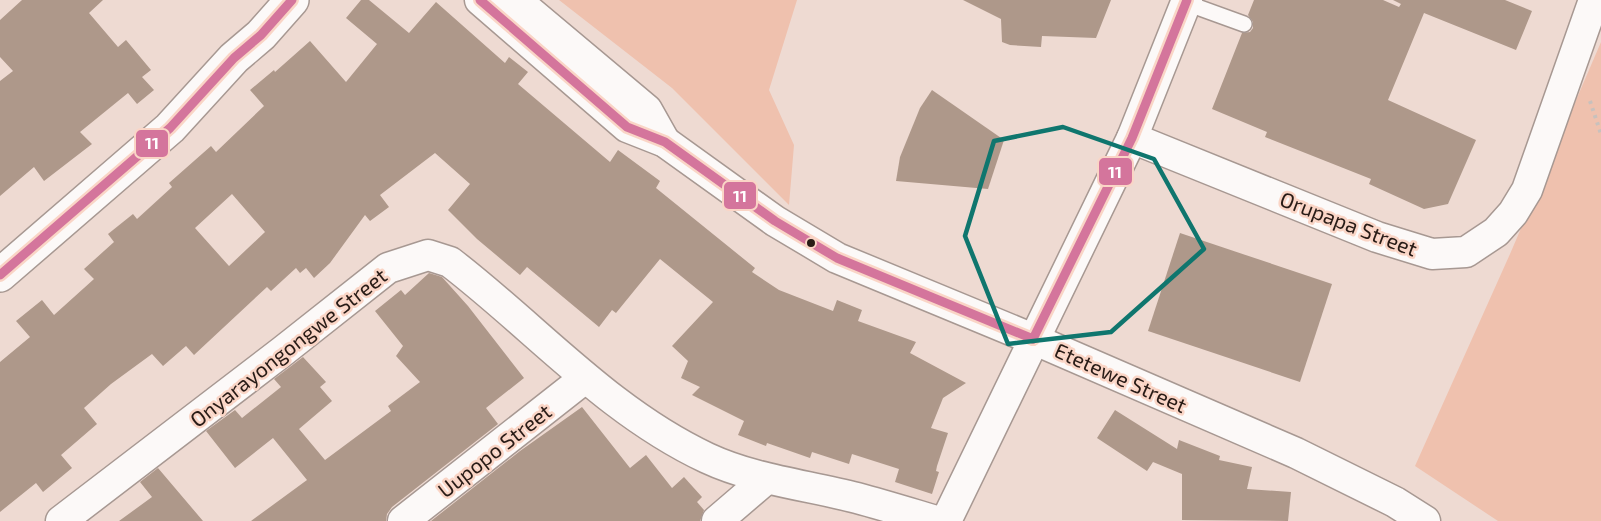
<svg xmlns="http://www.w3.org/2000/svg" width="1601" height="521" font-family="'Exo 2',sans-serif">
<style>
.green{fill:#efc1ae}
.building{fill:#ae988a;fill-rule:evenodd}
.lines{fill:none;stroke-linecap:round;stroke-linejoin:round}
.service-casing{stroke:#a79892;stroke-width:18}
.minor-casing{stroke:#a79892;stroke-width:33}
.tertiary-casing{stroke:#a79892;stroke-width:36}
.path{stroke:#c8c1bd;stroke-width:4;stroke-dasharray:3 4.5;stroke-linecap:butt}
.service{stroke:#fcf9f8;stroke-width:15}
.minor{stroke:#fcf9f8;stroke-width:30}
.tertiary{stroke:#fcf9f8;stroke-width:33}
.bus-1-casing{stroke:#fad5c6;stroke-width:14}
.bus-1{stroke:#d4759c;stroke-width:9}
.marked{fill:none;stroke:#0f766e;stroke-width:4.5;stroke-linejoin:round}
.bus-dot{fill:#281b16;stroke:#fad5c6;stroke-width:2}
.labels{text-anchor:middle;dominant-baseline:central;stroke-width:5;stroke-linejoin:round;paint-order:stroke}
.street-label{font-size:21px;fill:#281b16;stroke:#fad5c6}
.line-badge{stroke:#fad5c6;stroke-width:2}
.badge-label{font-size:16px;text-anchor:middle;font-weight:bold;fill:#fff}
</style>
<rect width="100%" height="100%" fill="#eedad2"/>
<!-- green -->
<g class="green">
<path d="M559,0H797L769,90L794,145L789,205L672,88Z"/>
<path d="M1601,42V521H1498L1415,466L1510,254Z"/>
</g>
<!-- building -->
<g class="building">
<path d="M22,0H103L89,13L118,47L126,40L151,70L142,77L154,90L137,104L128,93L80,132L92,144L44,181L34,167L0,196V81L13,71L0,57V20Z"/>
<path d="M361,0H369L409,33L436,2L505,63L509,57L528,72L518,84L610,162L618,150L660,181L656,188L755,268L752,272L779,290L833,311L837,300L862,310L858,321L916,342L910,353L966,383L943,398L931,428L948,433L937,466L936,471L939,472L932,494L895,482L899,469L852,454L849,464L812,452L810,458L767,443L766,446L738,435L744,421L692,395L700,387L681,378L688,361L672,346L713,302L660,259L616,313L612,310L599,327L527,267L520,275L477,239L448,210L470,184L435,153L380,195L389,207L370,221L365,215L330,263L314,278L306,268L300,273L296,268L271,291L267,287L194,355L186,346L163,366L152,354L111,384L84,408L97,424L61,455L72,468L43,492L36,483L0,512V362L30,337L16,321L42,300L54,315L94,279L84,269L114,242L108,234L133,214L137,219L172,187L169,183L211,146L216,152L264,106L250,90L274,70L275,72L310,41L346,82L377,44L346,18ZM232,194L265,232L229,266L195,228Z"/>
<path d="M963,0H1111L1096,38L1042,36L1041,47L1010,45L1002,42L1001,19Z"/>
<path d="M1254,0H1383L1399,7L1401,4L1393,0H1505L1532,11L1516,50L1424,13L1388,100L1476,140L1448,204L1424,209L1369,184L1371,179L1265,137L1267,132L1212,109L1242,33L1250,32L1253,28V22L1248,15Z"/>
<path d="M932,90L1004,140L988,189L896,181L900,157L920,108Z"/>
<path d="M1180,233L1332,284L1300,382L1148,331Z"/>
<path d="M429,273L442,277L468,306L524,378L486,408L498,424L392,507L387,514L386,521H251L307,480L273,438L235,468L206,431L235,410L242,418L281,387L274,379L303,357L326,382L320,387L332,401L299,429L325,460L391,411L388,406L420,382L396,356L403,346L375,311L401,290L405,295Z"/>
<path d="M582,407L630,468L646,455L672,488L684,477L702,497L697,502L704,510L700,521H431L520,451Z"/>
<path d="M1115,410L1177,449L1179,440L1220,456L1219,460L1252,467L1247,489L1291,492L1288,521L1182,520V474L1153,462L1147,471L1097,438Z"/>
<path d="M158,468L203,521H119L152,497L140,482Z"/>
</g>
<g class="lines">
<!-- service casing -->
<g class="service-casing">
<path id="service" d="M1186,3L1244,24"/>
</g>
<!-- minor casing -->
<g class="minor-casing">
<g id="minor">
<path d="M480,0L627,127L665,142L775,221L837,258L1033,339L1296,453L1395,502L1425,521"/>
<path d="M516,0L647,110L665,142"/>
<path d="M1132,138L1377,237L1432,254L1466,252L1496,232L1513,213L1527,190L1594,0"/>
<path d="M61,521L283,351L388,268L428,255L450,262C535,327 607,411 707,458C754,480 807,485 857,498C883,505 909,513 936,521"/>
<path d="M403,521L585,378"/>
<path d="M717,521L766,479"/>
<path d="M946,521L1132,138L1187,0"/>
</g>
</g>
<!-- tertiary casing -->
<g class="tertiary-casing">
<path id="tertiary" d="M0,275L170,128L234,58L261,35L292,0"/>
</g>
<!-- path -->
<path class="path" d="M1590,101L1601,134"/>
<!-- service -->
<use href="#service" class="service"/>
<!-- minor -->
<use href="#minor" class="minor"/>
<!-- tertiary -->
<use href="#tertiary" class="tertiary"/>
<!-- bus-1 casing -->
<g class="bus-1-casing">
<g id="bus-1">
<path d="M480,0L627,127L665,142L775,221L837,258L1033,339"/>
<path d="M0,275L170,128L234,58L261,35L292,0"/>
<path d="M1033,339L1132,138L1187,0"/>
</g>
</g>
<!-- bus-1 -->
<use href="#bus-1" class="bus-1"/>
</g>
<!-- marked area -->
<path class="marked" d="M1063,127L1154,159L1204,249L1111,332L1008,344L965,236L994,141Z"/>
<!-- markers -->
<circle class="bus-dot" cx="811" cy="243" r="5"/>
<g class="labels">
<!-- street labels -->
<g class="street-label">
<text transform="translate(1349 223) rotate(21)">Orupapa Street</text>
<text transform="translate(288 347) rotate(-38)">Onyarayongongwe Street</text>
<text transform="translate(1121 377) rotate(24)">Etetewe Street</text>
<text transform="translate(494 450) rotate(-38)">Uupopo Street</text>
</g>
</g>
<g class="line-badge">
<rect x="135" y="129" width="34" height="29" rx="6" fill="#d4759c"/>
<rect x="1098" y="157" width="35" height="29" rx="6" fill="#d4759c"/>
<rect x="723" y="181" width="34" height="29" rx="6" fill="#d4759c"/>
</g>
<g class="badge-label">
<text x="152" y="149">11</text>
<text x="1115" y="178">11</text>
<text x="740" y="202">11</text>
</g>
</svg>
